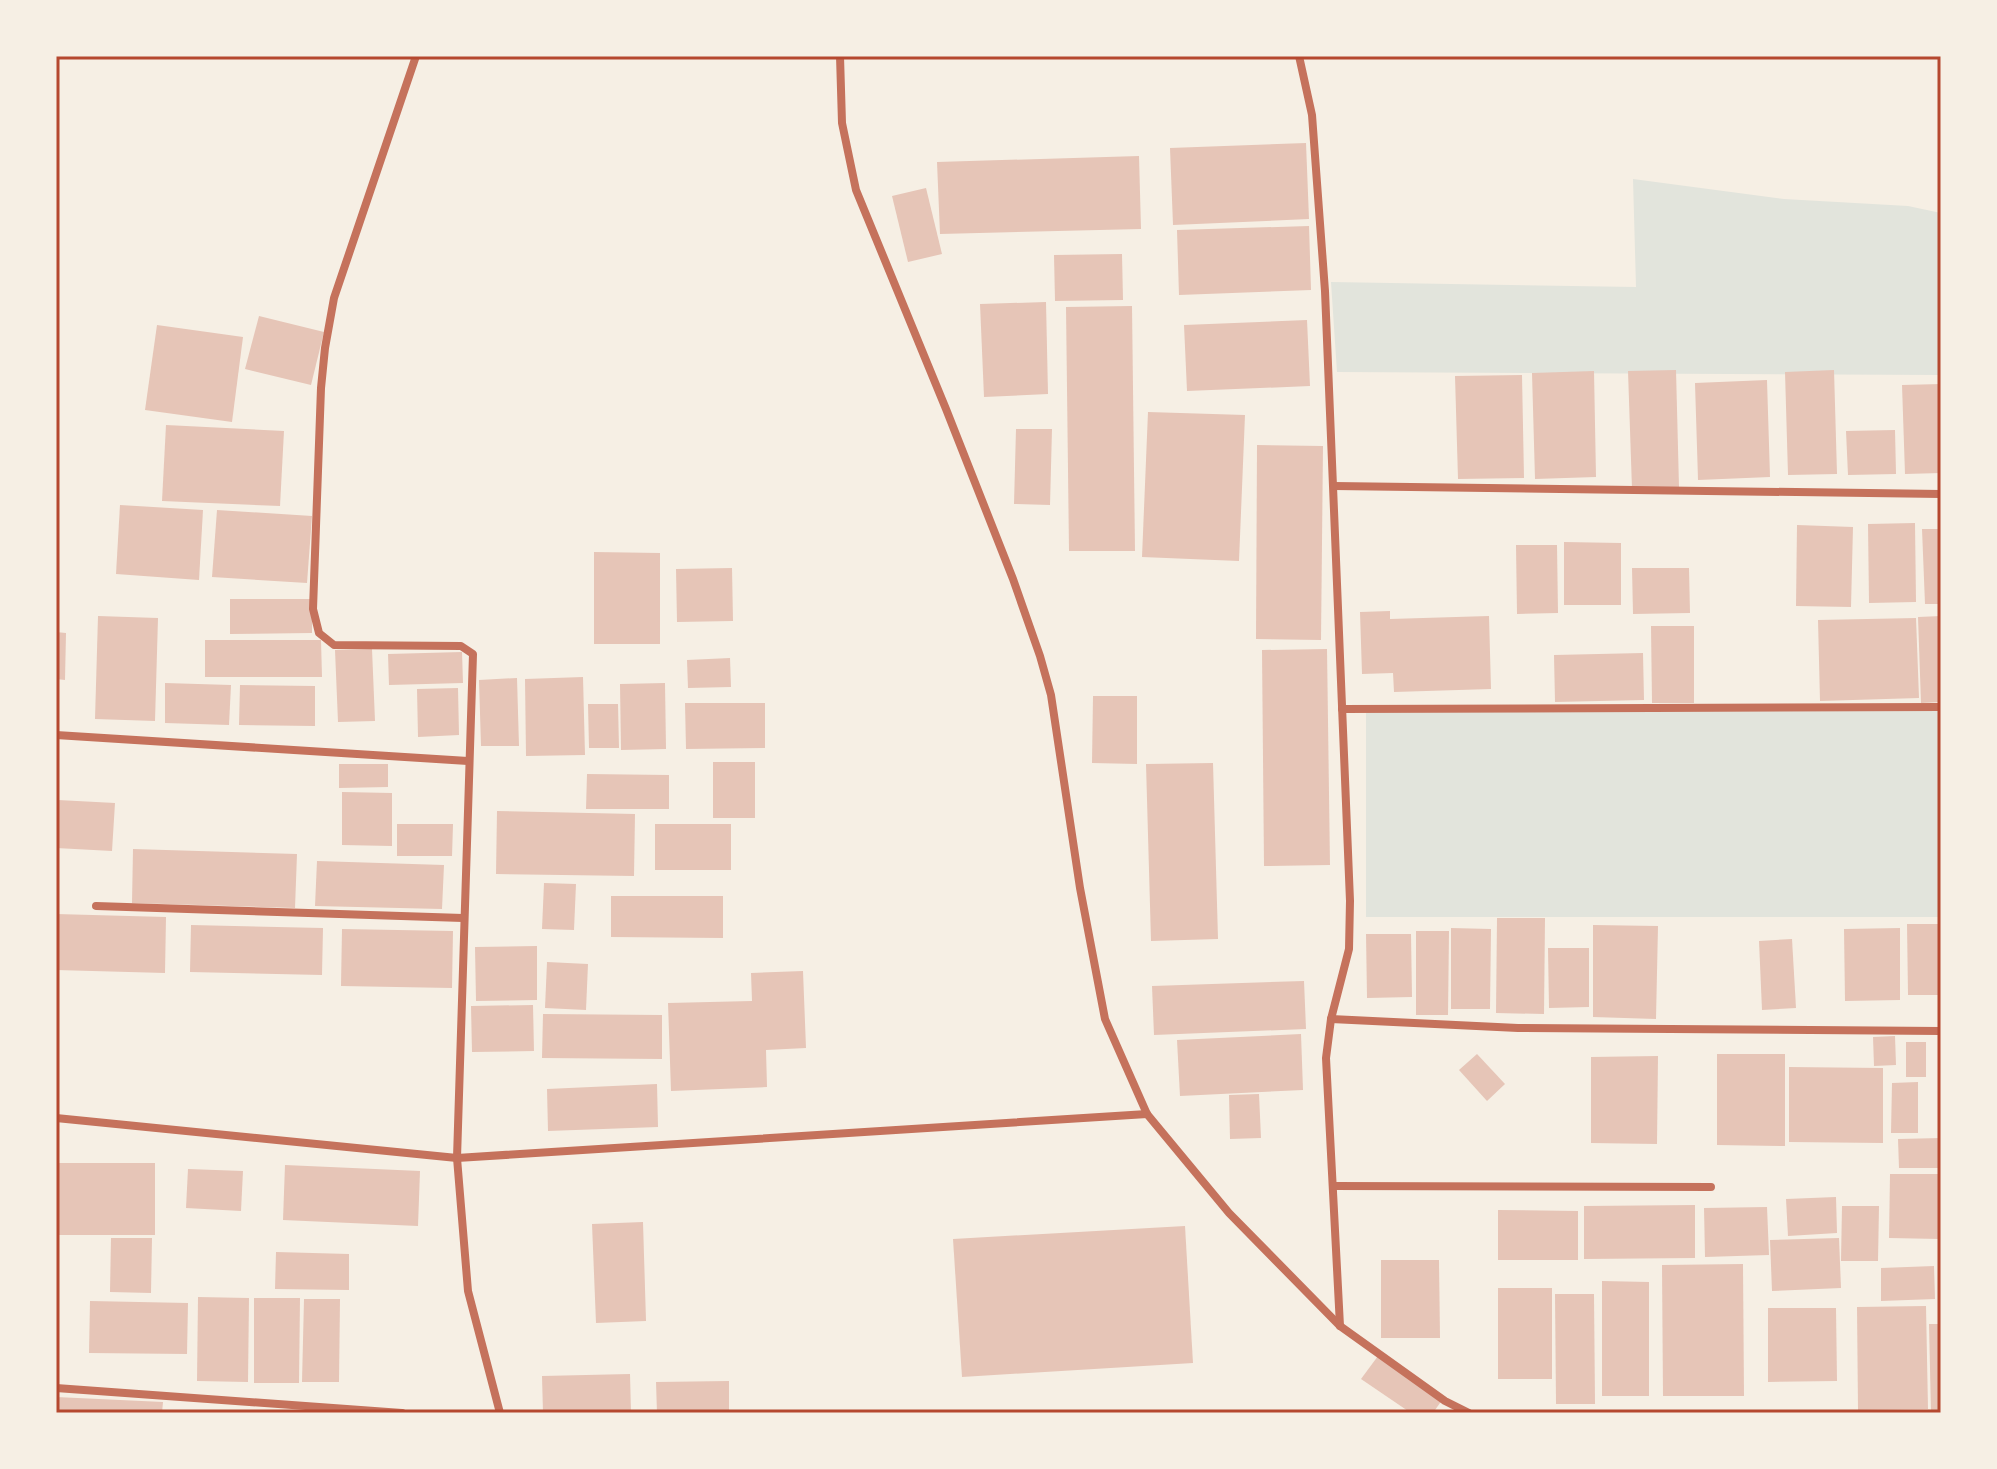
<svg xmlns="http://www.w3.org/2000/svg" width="1997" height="1469" font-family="Karla,sans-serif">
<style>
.green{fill:#e2e4dc}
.building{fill:#e6c5b7}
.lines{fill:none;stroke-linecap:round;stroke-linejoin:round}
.minor{stroke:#c5725c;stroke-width:8}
.neatline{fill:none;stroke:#b5482f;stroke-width:3}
</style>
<rect width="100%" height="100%" fill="#f6efe4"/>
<!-- green -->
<g class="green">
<path d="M1633,179L1784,199L1908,206L1941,213V375L1337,372L1331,282L1636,287Z"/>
<rect x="1366" y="711" width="575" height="206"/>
</g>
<!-- building -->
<g class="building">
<path d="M1306,143L1309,219L1173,225L1170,148Z"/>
<path d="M1139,156L1141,229L940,234L937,162Z"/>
<path d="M926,188L942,254L908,262L892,196Z"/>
<path d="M1309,226L1311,290L1179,295L1177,230Z"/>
<path d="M1122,254L1123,300L1055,301L1054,255Z"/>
<path d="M1046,302L1048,394L984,397L980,304Z"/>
<path d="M1132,306L1135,551H1069L1066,307Z"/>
<path d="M259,316L324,332L311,385L245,369Z"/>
<path d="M1307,320L1310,386L1187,391L1184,325Z"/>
<path d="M157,325L243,337L232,422L145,410Z"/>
<path d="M1676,370L1679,487L1632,489L1628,371Z"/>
<path d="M1834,370L1837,474L1788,475L1785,372Z"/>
<path d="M1594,371L1596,477L1535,479L1532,373Z"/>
<path d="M1522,375L1524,478L1458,479L1455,376Z"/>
<path d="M1767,380L1770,477L1698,480L1695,383Z"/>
<path d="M1941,384V473L1905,474L1902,385Z"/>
<path d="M1148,412L1245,415L1239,561L1142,557Z"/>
<path d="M166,425L284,431L280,506L162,501Z"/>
<path d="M1016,429H1052L1050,505L1014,504Z"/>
<path d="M1895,430L1896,474L1848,475L1846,431Z"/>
<path d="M1257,445L1323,446L1321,640L1256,639Z"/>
<path d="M120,505L203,510L199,580L116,574Z"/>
<path d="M217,510L312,516L307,583L212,577Z"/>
<path d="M1915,523L1916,602L1869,603L1868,524Z"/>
<path d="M1797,525L1853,527L1851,607L1796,606Z"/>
<path d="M1922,529H1941V604H1925Z"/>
<path d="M1564,542L1621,543V605H1564Z"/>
<path d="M1516,545H1557L1558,613L1517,614Z"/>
<path d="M594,552L660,553V644H594Z"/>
<path d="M732,568L733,621L677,622L676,569Z"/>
<path d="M1632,568H1689L1690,613L1633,614Z"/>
<path d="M230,599H312V633L230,634Z"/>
<path d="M1390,611V619L1489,616L1491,689L1394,692L1393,673L1362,674L1360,612Z"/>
<path d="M98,616L158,618L155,721L95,719Z"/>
<path d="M1941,616V702L1921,703L1918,617Z"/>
<path d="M1916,618L1919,698L1820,701L1818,620Z"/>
<path d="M1651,626H1694V703H1652Z"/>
<path d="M56,632L66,633L65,680L56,679Z"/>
<path d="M205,640H321L322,677H205Z"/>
<path d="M372,649L375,721L338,722L335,650Z"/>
<path d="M1327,649L1330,865L1264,866L1262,650Z"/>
<path d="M462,652L463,683L389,685L388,654Z"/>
<path d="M1643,653L1644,700L1555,702L1554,655Z"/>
<path d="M730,658L731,687L688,688L687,660Z"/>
<path d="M583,677L585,755L526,756L525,679Z"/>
<path d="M517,678L519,746H481L479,680Z"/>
<path d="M165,683L231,685L229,725L165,723Z"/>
<path d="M665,683L666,749L621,750L620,684Z"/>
<path d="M240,685L315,686V726L239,725Z"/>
<path d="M458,688L459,735L418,737L417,689Z"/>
<path d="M1093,696H1137V764L1092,763Z"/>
<path d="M685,703H765V748L686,749Z"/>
<path d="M588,704H618L619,748H589Z"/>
<rect x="713" y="762" width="42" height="56"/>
<path d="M1213,763L1218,939L1151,941L1146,764Z"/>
<path d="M339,764H388V787L339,788Z"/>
<path d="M587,774L669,775V809H586Z"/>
<path d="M342,792L392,793V846L342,845Z"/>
<path d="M58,800L115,803L112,851L56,848Z"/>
<path d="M497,811L635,814L634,876L496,874Z"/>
<path d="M397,824H453L452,856H397Z"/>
<rect x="655" y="824" width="76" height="46"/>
<path d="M133,849L297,854L295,908L132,903Z"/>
<path d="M317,861L444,865L442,909L315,906Z"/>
<path d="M544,883L576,884L574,930L542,929Z"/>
<path d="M611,896H723V938L611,937Z"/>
<path d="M56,914L166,917L165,973L56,970Z"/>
<path d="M1497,918H1545L1544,1014L1496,1013Z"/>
<path d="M1907,924H1941V995H1908Z"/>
<path d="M191,925L323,928L322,975L190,972Z"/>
<path d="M1593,925L1658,926L1656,1019L1593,1017Z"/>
<path d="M1451,928L1491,929L1490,1009H1451Z"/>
<path d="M1900,928V1000L1845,1001L1844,929Z"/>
<path d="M342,929L453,931L452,988L341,986Z"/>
<path d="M1416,931H1449L1448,1015H1416Z"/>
<path d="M1366,934H1411L1412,997L1367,998Z"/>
<path d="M1792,939L1796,1008L1762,1010L1759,941Z"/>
<path d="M537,946V1000L476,1001L475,947Z"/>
<path d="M1548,948H1589V1007L1549,1008Z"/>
<path d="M547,962L588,964L586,1010L545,1008Z"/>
<path d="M803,971L806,1048L766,1050L767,1087L671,1091L668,1003L752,1001L751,973Z"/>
<path d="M1304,981L1306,1029L1154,1035L1152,986Z"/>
<path d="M533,1005L534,1051L472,1052L471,1006Z"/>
<path d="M543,1014L662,1015V1059L542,1058Z"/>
<path d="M1301,1034L1303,1090L1180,1096L1177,1040Z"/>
<path d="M1895,1036L1896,1065L1874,1066L1873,1037Z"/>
<rect x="1906" y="1042" width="20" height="35"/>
<path d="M1477,1054L1505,1084L1487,1101L1459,1070Z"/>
<path d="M1717,1054H1785V1146L1717,1145Z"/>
<path d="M1658,1056L1657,1144L1591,1143V1057Z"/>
<path d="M1789,1067L1883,1068V1143L1789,1142Z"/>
<path d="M1918,1082V1133H1891L1892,1083Z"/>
<path d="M657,1084L658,1127L548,1131L547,1089Z"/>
<path d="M1259,1094L1261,1138L1230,1139L1229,1095Z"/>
<path d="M1941,1138V1168H1899L1898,1139Z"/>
<rect x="58" y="1163" width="97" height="72"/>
<path d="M285,1165L420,1171L418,1226L283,1220Z"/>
<path d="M188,1169L243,1171L241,1211L186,1208Z"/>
<path d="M1890,1174H1940V1239L1889,1238Z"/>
<path d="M1836,1197L1837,1233L1788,1236L1786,1199Z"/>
<path d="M1695,1205V1258L1584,1259V1206Z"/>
<path d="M1842,1206H1879L1878,1261H1841Z"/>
<path d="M1767,1207L1769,1255L1705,1257L1704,1208Z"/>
<path d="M1498,1210L1578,1211V1260H1498Z"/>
<path d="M643,1222L646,1321L596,1323L592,1224Z"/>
<path d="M1185,1226L1193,1363L962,1377L953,1239Z"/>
<path d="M111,1238H152L151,1293L110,1292Z"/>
<path d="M1839,1238L1841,1288L1772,1291L1770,1240Z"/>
<path d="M276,1252L349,1254V1290L275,1289Z"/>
<path d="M1381,1260H1439L1440,1338H1381Z"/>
<path d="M1743,1264L1744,1396H1663L1662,1265Z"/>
<path d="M1934,1266L1935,1299L1881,1301V1268Z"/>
<path d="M1602,1281L1649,1282V1396H1602Z"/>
<rect x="1498" y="1288" width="54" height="91"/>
<path d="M1555,1294H1594L1595,1404H1556Z"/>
<path d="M198,1297L249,1298L248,1382L197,1381Z"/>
<path d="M254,1298H300L299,1383H254Z"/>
<path d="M304,1299H340L339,1382H302Z"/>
<path d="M90,1301L188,1303L187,1354L89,1353Z"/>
<path d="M1926,1306L1928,1409L1858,1410L1857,1307Z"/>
<path d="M1768,1308H1836L1837,1381L1768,1382Z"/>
<path d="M1929,1324H1941V1413H1931Z"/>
<path d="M1378,1356L1442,1400L1433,1413H1411L1361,1379Z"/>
<path d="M630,1374L631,1413H543L542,1376Z"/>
<path d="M729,1381V1413H657L656,1382Z"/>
<path d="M56,1397L163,1402L162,1413H56Z"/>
</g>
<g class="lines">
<!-- minor -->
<g class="minor">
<path d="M416,56L334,298L325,348L321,388L313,609L319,633L334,645L461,646L473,654L457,1158L468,1291L500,1413"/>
<path d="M840,56L842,123L856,190L946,409L1013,579L1040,656L1051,695L1080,888L1105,1019L1147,1114L1229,1213L1340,1326L1445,1401L1469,1413"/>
<path d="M1299,56L1312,115L1325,291L1350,901L1349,949L1331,1019L1326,1058L1340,1326"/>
<path d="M1334,486L1941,494"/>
<path d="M1342,709L1941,707"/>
<path d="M56,735L468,761"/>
<path d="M96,906L463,918"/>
<path d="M1331,1019L1518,1028L1941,1031"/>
<path d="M56,1118L457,1158L1147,1114"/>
<path d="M1333,1186L1711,1187"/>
<path d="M56,1388L402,1413"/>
</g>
</g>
<!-- border -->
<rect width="1997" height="1469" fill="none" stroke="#f6efe4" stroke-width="116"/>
<rect x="58" y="58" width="1881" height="1353" class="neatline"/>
</svg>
